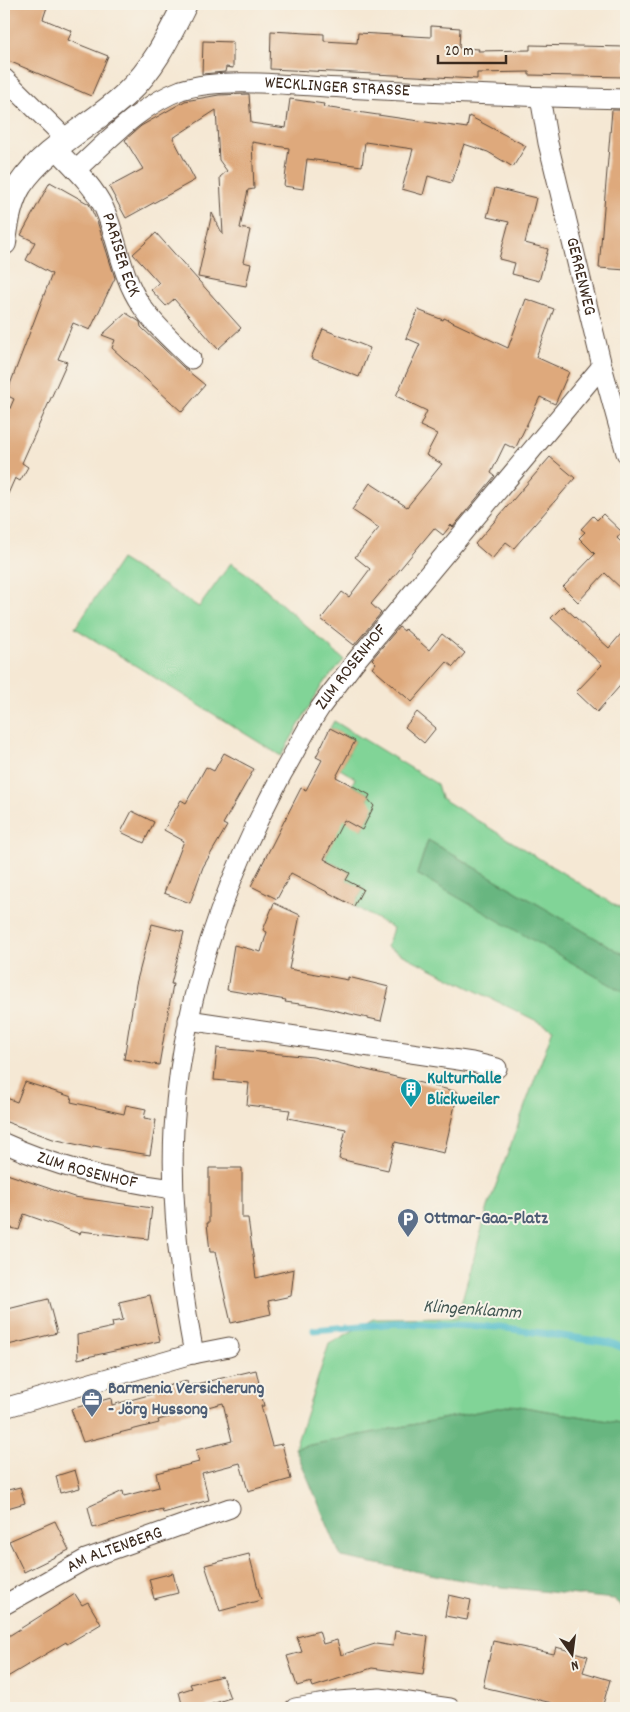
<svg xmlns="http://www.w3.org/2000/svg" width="630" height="1712" font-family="Dekko,sans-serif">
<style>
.green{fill:#81d497;stroke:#5e7f5a}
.forest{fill:#68b680;stroke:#52704f}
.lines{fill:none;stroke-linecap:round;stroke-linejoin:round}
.stream{stroke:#50bcca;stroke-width:7}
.building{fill:#dea97b}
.minor-casing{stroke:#574639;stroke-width:21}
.tertiary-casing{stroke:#574639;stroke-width:26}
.minor{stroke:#fff;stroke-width:19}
.tertiary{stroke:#fff;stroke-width:24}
.labels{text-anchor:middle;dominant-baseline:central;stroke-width:4;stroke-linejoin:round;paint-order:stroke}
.street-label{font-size:18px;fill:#3b2a1e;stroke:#f7f3e8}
.culture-label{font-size:18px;font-weight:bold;fill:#0d838f;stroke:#f7f3e8;text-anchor:start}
.service-label{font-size:18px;font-weight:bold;fill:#4e5e75;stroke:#f7f3e8;text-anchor:start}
.water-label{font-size:19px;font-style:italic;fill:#415652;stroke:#f7f3e8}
</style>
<rect width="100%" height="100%" fill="#f7f3e8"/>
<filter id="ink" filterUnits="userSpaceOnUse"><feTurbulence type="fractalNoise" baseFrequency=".02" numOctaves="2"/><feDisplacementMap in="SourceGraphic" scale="10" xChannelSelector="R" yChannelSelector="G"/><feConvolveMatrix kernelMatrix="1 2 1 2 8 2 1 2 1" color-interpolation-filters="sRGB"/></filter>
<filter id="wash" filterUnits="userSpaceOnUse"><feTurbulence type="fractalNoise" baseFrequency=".0096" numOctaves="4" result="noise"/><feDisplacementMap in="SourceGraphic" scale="20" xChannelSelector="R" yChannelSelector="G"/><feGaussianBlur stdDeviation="1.12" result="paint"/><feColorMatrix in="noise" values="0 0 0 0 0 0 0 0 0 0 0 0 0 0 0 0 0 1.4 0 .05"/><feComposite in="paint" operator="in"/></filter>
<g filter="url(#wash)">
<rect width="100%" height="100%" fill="#f5e8d4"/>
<!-- green -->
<g class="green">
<path d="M121,559L199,607L231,563L250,576L344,660L322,685L281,756L75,628Z"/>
<path d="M334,721L437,784L441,798L626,912V956L428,840L417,874L626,991V1424L512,1405L295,1448L329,1344L374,1319L457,1318L488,1207L553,1029L387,947L393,928L354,906L363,889L346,880L350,873L327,860L326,856L332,843L329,841V802L362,830L373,808L366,804L370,795L352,785L355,778L340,769L355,741L330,728Z"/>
</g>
<!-- forest -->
<g class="forest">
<path d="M428,840L626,956L625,993L417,874Z"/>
<path d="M512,1405L626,1424V1609L614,1599L493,1586L341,1557L295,1448Z"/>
</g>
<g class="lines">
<!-- stream -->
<path class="stream" d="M314,1330L398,1323L499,1327L611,1343L626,1349"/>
</g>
<g id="blocks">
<!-- building -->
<g class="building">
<path d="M4,4H48L43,19L72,31L68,40L108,56L91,96L4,59Z"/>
<path d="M431,26L460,28L459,48L479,49L478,51L530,50V45L626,47V77L529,75V72L477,73V79L270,69L271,31L324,34V41L357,43L358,33L431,37Z"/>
<path d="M203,41L233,42V68L226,67L225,72L202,74Z"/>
<path d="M249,94L251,123L286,128L290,99L324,104L323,107L467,128L469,116L526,146L513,167L488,152L464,144L451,183L428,176L423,195L402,189L413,149L365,142L362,166L307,159L303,189L284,186L289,148L252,142L254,189L248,190L240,228L250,230L243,262L251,264L246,286L198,277L212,213L223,235L220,177L227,171L219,160L216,110L173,138L195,180L126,218L109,187L143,169L125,140L141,126L185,101L219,95Z"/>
<path d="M612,110H626V270L599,268Z"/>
<path d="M50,182L89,204L98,224L115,278L90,330L73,323L58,359L67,362L22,463L28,467L20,481L15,478L4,503V422L14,399L6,395L52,274L26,260L35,242L21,235Z"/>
<path d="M495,188L536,198L525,243L548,249L539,281L512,274L515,263L499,259L509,222L487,217Z"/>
<path d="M156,233L241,328L218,349L174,299L166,306L151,290L159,283L133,254Z"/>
<path d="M526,299L554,309L536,357L569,372L555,404L540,397L515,449L505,444L491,473L495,476L453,527L451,525L443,535L434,528L371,604L381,613L354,645L321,619L342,592L349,597L370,569L355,557L379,528L352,510L370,483L407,507L442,464L426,455L437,434L420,426L427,411L396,396L420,344L406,338L418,310L443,320L444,318L508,348Z"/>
<path d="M126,313L140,322L141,327L183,367L205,385L182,412L112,348L115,340L102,335Z"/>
<path d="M323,329L370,348L359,377L311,358Z"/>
<path d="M550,457L575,478L514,548L506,542L492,559L475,544Z"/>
<path d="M603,514L622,532L617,538L626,547V593L605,573L578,602L563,587L595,554L579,538L585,532L581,529L593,516L597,520Z"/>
<path d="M563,606L609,648L626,628V679L597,712L576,692L602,665L551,618Z"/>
<path d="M399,627L404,631L405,629L429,650L442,634L465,653L453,667L447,662L412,702L372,668L376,663L372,659Z"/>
<path d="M417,712L436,728L424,743L405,727Z"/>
<path d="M330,728L355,741L336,777L370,795L368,799L374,806L362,830L344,820L324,859L350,873L346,880L363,889L354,906L291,873L277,899L251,886L301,788L306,790L322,760L316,757Z"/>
<path d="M224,753L254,769L223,824L227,826L203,867L190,903L164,893L184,841L164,830L181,800L186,803L206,767L214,771Z"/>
<path d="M132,811L154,822L144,843L121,832Z"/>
<path d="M274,903L300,915L289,969L348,980V977L389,987L381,1021L315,1006L285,1002L286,1000L227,990L234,945L261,952L267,932L263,930Z"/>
<path d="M152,924L184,932L171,984H173L159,1065L124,1059L136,984Z"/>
<path d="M217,1048L313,1057L458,1092L444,1153L395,1142L388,1170L339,1159L346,1129L288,1118L290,1110L247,1105L249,1083L214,1080Z"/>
<path d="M25,1082L72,1097L71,1102L124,1114L126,1105L146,1109L144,1118L156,1120L150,1155L93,1146L92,1148L53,1139L4,1121V1097L17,1102Z"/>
<path d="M209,1168H242V1218H248L256,1278L294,1269L291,1296L268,1301L271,1314L231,1323L215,1252H210L207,1223H209Z"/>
<path d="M4,1173L74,1197L152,1208L148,1239L81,1231L80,1234L24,1214L19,1230L4,1226Z"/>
<path d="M150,1295L160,1341L78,1359L77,1335L113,1327L112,1322L123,1320L119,1302Z"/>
<path d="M48,1299L57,1333L4,1346V1310Z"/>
<path d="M256,1370L264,1406H261L272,1446L282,1444L291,1479L248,1491L240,1463L202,1473L209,1500L163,1513L162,1509L93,1528L88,1507L123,1491L124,1496L159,1487L156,1473L199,1462L196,1450L232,1441L223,1403L158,1420L159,1423L83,1442L71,1409L111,1398L112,1405L156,1393L155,1389L187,1381L188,1386Z"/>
<path d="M75,1470L80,1488L60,1493L56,1476Z"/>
<path d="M20,1487L25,1503L4,1509V1491Z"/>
<path d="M55,1521L69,1550L24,1572L9,1541Z"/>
<path d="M249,1554L261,1600L220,1611L205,1565Z"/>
<path d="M173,1573L178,1593L154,1599L149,1579Z"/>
<path d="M75,1594L82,1605L88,1602L101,1624L67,1644L66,1642L4,1679V1639Z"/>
<path d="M449,1595L471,1600L467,1620L445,1616Z"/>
<path d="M319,1631L323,1644L337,1640L341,1655L375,1644L393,1646L395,1631L428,1636L423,1675L372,1668L313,1687L311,1682L297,1686L287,1656L302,1652L297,1637Z"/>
<path d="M493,1641L554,1654L556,1647L588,1656L583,1672L610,1680L602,1708H550L552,1703L483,1687Z"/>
<path d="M222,1676L230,1698L200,1708H183L179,1692L192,1688L190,1684Z"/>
</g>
</g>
</g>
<g filter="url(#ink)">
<use href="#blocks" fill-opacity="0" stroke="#574639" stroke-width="1"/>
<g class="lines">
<!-- minor casing -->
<g class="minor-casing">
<g id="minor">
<path d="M4,78L67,140"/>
<path id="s1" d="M540,97L548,143L602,366L626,453"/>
<path id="s2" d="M56,149C73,167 93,185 104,208C118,239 121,276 141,305C154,325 174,342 191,359"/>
<path id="s3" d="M76,170C107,142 140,105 181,90C224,76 296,86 343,88C437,93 532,97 626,99"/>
<path d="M188,1020L472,1062L497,1068"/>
<path id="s4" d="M4,1143C58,1168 114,1181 173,1189"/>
<path id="s5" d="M194,1354C180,1280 170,1204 174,1129C181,1004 223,883 282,774C295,752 306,729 320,708C331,693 343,678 354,663L602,366"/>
<path d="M4,1408L188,1355L229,1347"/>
<path id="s6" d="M4,1605L86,1559L230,1508"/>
<path d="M295,1708L338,1701L380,1698L450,1708"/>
</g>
</g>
<!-- tertiary casing -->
<g class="tertiary-casing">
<path id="tertiary" d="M4,243C6,224 10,201 20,185C46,146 94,125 127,93C154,68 169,36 185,4"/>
</g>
<!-- minor -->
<use href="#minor" class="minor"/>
<!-- tertiary -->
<use href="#tertiary" class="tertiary"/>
</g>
</g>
<!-- icons -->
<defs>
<g id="building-pin" transform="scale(1.125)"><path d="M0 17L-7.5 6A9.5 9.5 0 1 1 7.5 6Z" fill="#0f9aa8" stroke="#f7f3e8"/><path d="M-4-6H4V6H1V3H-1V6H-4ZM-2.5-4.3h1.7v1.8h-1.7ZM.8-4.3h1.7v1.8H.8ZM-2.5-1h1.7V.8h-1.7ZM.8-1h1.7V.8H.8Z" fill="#fff"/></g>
<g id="parking-pin" transform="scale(1.125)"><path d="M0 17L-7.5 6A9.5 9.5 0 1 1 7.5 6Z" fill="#5c6f8a" stroke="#f7f3e8"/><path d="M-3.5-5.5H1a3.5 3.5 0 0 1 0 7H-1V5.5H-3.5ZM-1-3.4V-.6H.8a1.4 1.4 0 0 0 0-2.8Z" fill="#fff"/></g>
<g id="office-pin" transform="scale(1.125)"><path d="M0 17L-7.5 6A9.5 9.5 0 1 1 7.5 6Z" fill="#5c6f8a" stroke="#f7f3e8"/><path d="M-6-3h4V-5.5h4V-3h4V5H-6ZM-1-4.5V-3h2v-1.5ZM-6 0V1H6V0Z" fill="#fff"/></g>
</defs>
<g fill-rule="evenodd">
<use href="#building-pin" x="411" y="1089"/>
<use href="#parking-pin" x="408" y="1219"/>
<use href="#office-pin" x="92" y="1399"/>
</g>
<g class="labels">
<!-- street labels -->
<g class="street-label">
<text stroke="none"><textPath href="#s3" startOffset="290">WECKLINGER STRASSE</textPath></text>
<text stroke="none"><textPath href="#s2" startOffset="126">PARISER ECK</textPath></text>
<text stroke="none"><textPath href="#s1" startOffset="184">GERRENWEG</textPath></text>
<text stroke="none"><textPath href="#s5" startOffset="728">ZUM ROSENHOF</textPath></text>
<text stroke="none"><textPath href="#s4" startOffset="88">ZUM ROSENHOF</textPath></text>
<text stroke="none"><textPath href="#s6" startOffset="124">AM ALTENBERG</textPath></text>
</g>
<!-- culture labels -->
<g class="culture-label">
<text x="427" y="1079">Kulturhalle<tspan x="427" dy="21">Blickweiler</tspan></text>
</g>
<!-- service labels -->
<g class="service-label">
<text x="424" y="1219">Ottmar-Gaa-Platz</text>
<text x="108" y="1389">Barmenia Versicherung<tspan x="108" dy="21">- Jörg Hussong</tspan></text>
</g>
<!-- water labels -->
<g class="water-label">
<text transform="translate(472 1311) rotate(4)">Klingenklamm</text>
</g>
</g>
<!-- margin -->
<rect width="630" height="1712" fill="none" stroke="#f7f3e8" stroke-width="20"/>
<!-- north arrow -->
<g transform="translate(572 1654) rotate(166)" stroke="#f7f3e8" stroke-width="4" paint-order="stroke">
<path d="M0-4L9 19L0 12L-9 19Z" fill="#3b2a1e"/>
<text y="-8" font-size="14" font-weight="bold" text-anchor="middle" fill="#3b2a1e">N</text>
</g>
<!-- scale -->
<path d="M438 55v8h68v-8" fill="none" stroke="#3b2a1e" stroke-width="2.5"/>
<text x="445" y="55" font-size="15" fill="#3b2a1e" stroke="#f7f3e8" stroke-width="4" paint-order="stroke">20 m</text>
</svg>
